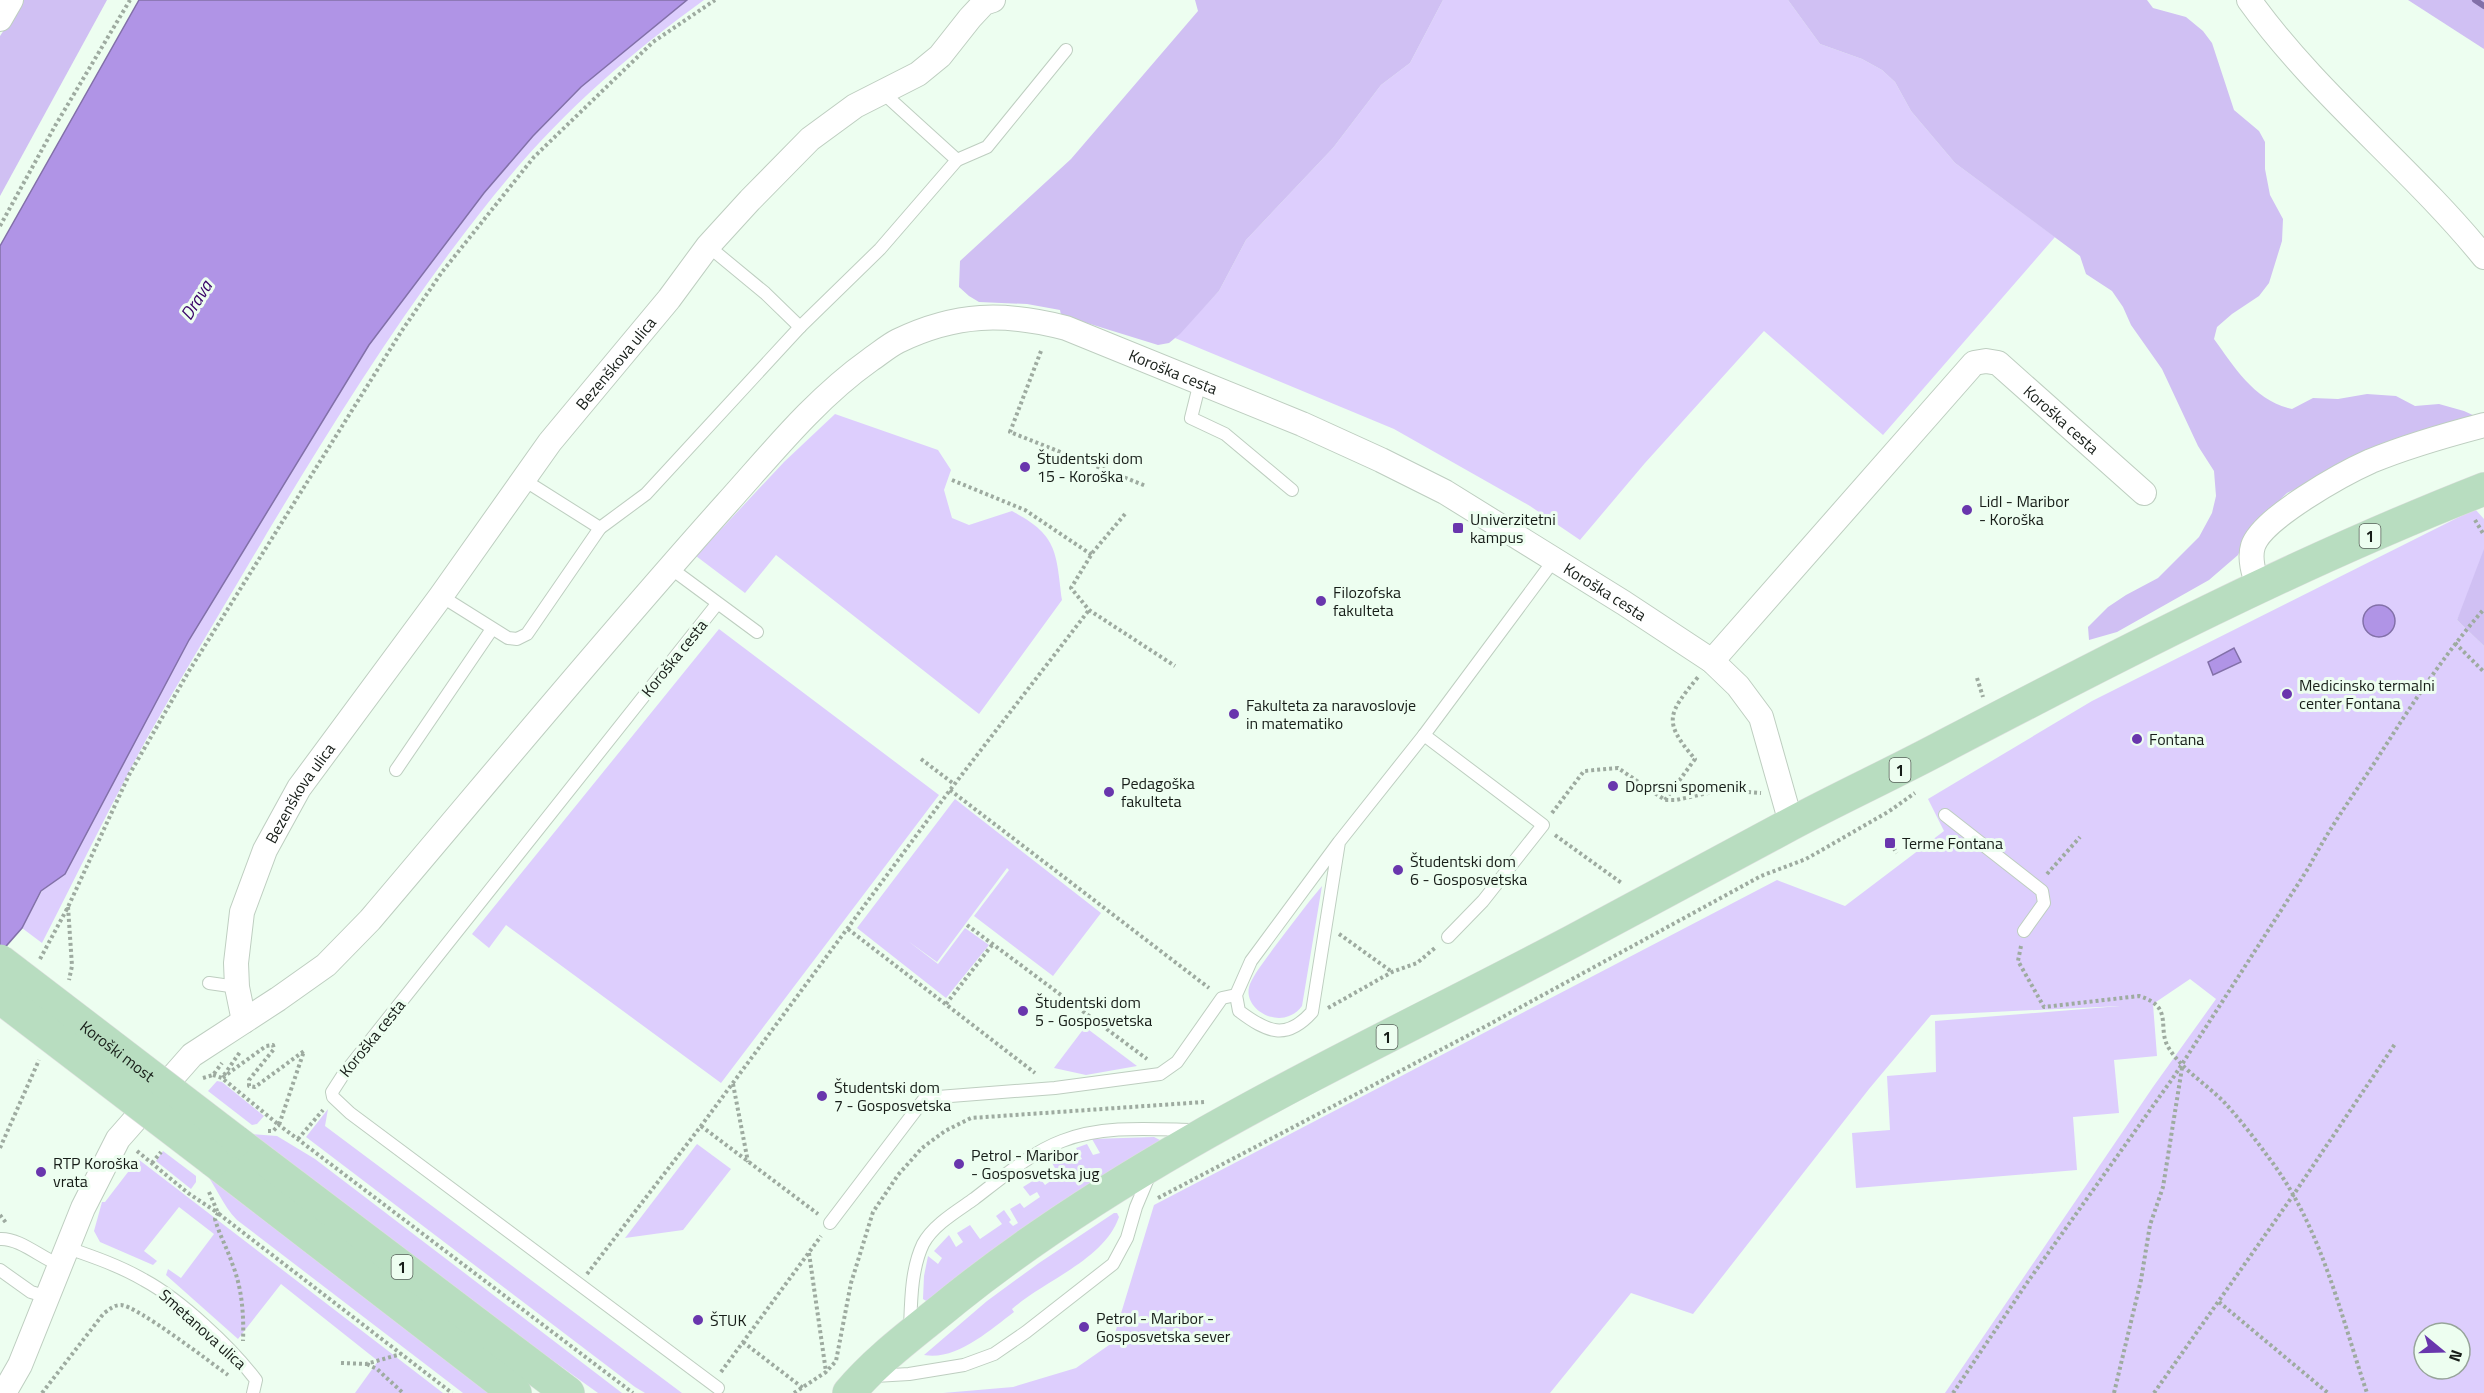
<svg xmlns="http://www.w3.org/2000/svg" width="2484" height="1393" font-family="'Titillium Web',sans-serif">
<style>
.green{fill:#ddcefd;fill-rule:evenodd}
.forest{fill:#d0c0f3}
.water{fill:#b094e6;stroke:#8270a8;stroke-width:1.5}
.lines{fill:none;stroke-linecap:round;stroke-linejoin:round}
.stream{stroke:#8270a8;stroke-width:6}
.lane-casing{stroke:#becec0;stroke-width:14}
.street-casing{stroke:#becec0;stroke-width:26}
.primary-casing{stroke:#dfdfdf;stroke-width:34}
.path{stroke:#9eaba0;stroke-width:4;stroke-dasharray:3 3;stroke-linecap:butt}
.lane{stroke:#fff;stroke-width:12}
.street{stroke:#fff;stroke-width:24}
.primary{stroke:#b8ddc0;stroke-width:33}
.primary-bridge-casing{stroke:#dfdfdf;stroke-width:34;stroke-linecap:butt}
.primary-bridge{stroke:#b8ddc0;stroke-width:33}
.poi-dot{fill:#6936ad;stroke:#edfef0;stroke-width:2}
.labels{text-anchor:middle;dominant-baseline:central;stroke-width:6;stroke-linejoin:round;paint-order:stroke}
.shield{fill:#edfef0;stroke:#576059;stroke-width:1.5}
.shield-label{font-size:15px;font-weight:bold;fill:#171d18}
.street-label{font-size:16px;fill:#171d18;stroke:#edfef0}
.poi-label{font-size:16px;fill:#171d18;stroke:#edfef0;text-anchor:start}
.water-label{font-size:18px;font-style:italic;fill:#370066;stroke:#edfef0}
</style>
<rect width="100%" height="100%" fill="#edfef0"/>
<!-- green -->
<g class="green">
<path d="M687,0H704C633,51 566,109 510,176C418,286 341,410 267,533C227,602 185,670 146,740C110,806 77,875 42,943L22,928L42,891L65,874L189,640L369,345L484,193L533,136L581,87Z"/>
<path d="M1443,0H1788L1820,44L1862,59L1882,70L1895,82L1911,111L1955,163L2055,237L1883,435L1764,331L1645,463L1580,540L1530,506L1394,429L1175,338L1219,291L1246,240L1333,148L1381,85L1410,63Z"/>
<path d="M835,414L938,450L951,470L944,490L952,518L969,525L1012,511C1058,535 1056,552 1062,600L979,714L776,555L745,593L696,556L784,462Z"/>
<path d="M2475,509L2484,519V561L2457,620L2484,646V1393H1945L2153,1087L2216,999L2190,979L2153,1004L2157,1056L2114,1060L2119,1113L2073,1117L2077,1170L1856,1188L1852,1133L1890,1130L1887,1076L1936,1072L1935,1021L2120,1006L1931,1015L1869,1089L1693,1314L1631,1293L1550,1393H943L1013,1387L1076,1368L1112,1343L1154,1205L1777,880L1845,906L1944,831L1928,799L2092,701ZM2424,1333H2460V1369H2424Z"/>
<path d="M719,629L939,795L721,1083L506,925L489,948L472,934Z"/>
<path d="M955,799L1101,913L1053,976L974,916L1009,870L1007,868L937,962L908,941L938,964L965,928L989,945L946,998L857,928Z"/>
<path d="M1322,886L1302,1006C1282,1033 1240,1009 1250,984C1255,972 1266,959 1273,949C1289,928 1305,906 1322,886Z"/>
<path d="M1085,1027L1137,1066L1086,1075L1054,1068Z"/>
<path d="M217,1081L222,1082L264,1116L257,1124L252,1125L208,1091Z"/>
<path d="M328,1109L325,1126L682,1393H645L635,1387L306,1137Z"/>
<path d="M251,1134L277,1136L315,1159L622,1393H598L404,1254Z"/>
<path d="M1154,1137L1162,1141L928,1302L923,1299L924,1276L928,1256L938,1264L942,1258L934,1251L949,1235L956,1247L963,1242L957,1233L970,1225L980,1239L1002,1224L996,1216L1004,1210L1011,1220L1009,1222L1013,1226L1018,1223L1010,1209L1020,1203L1024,1208L1040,1197L1037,1192L1030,1196L1023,1187L1039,1177L1045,1185L1059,1175L1052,1163L1069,1153L1075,1162L1082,1159L1076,1148L1087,1144L1093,1155L1100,1153L1092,1139Z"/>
<path d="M697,1144L731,1169L683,1230L625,1238Z"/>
<path d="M163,1151L196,1176V1182L191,1189L156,1161Z"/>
<path d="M138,1159L443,1393H355L378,1361L281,1284L238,1339L166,1275L168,1269L181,1278L214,1234L179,1207L144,1251L157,1261L153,1265L100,1242L94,1231L102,1202H105Z"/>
<path d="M203,1170L495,1393H463L237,1220C222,1205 216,1185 203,1170Z"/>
<path d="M1114,1213H1117L1119,1217C1104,1260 1045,1280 1012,1309L1014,1312C990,1330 956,1361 924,1355L987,1301L1039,1263Z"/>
</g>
<!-- forest -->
<g class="forest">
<path d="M24,0H107L0,196V36Z"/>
<path d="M1195,0H1443L1410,63L1381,85L1333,148L1246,240L1219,291L1180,334L1169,343L1158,345L1061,315L1060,310L1027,304L979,302L969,296L959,287L960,261L1071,159L1198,11Z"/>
<path d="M1788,0H2147L2153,8L2186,17L2203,31L2212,43L2234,110L2259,131L2265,142V169L2270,195L2283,219L2282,241L2269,283L2259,296L2232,314L2217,327L2214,339C2235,368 2255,401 2292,409L2313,398L2338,399L2367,394L2396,396L2415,406L2439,404L2464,411L2477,417L2370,453L2287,493L2251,528L2238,555L2209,580L2117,632L2089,640L2088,627L2108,607L2126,595L2158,578L2199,537L2212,513L2216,496L2214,471L2198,446L2162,369L2131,325L2123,307L2112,291L2086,274L2080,256L1955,163L1911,111L1895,82L1882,70L1862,59L1820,44Z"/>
<path d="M2408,0H2484V49Z"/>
<path d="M2484,549V646L2457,620Z"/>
</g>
<!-- water -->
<g class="water">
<path d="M139,0H687L581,87L533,136L484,193L369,345L189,640L65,874L41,891L22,928L0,953V246Z"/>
<circle cx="2379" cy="621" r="16"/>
<path d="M2234,648L2241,662L2213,675L2208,662Z"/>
</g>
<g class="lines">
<!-- stream -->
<path class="stream" d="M2475,0L2484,6"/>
<!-- lane casing -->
<g class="lane-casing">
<g id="lane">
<path d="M957,160L987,147L1066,50"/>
<path d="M708,246L765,293L800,327"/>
<path d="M1200,382L1191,418L1225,434L1292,490"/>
<path d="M600,528L646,494L800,327L880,249L957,160L881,91"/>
<path d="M669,567L757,632"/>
<path d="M441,596L508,638L517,639L527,634L600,528L524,480"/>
<path d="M717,604L343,1075L332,1092L333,1097L350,1113L718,1388"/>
<path d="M1424,735L1543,825L1483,901L1448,937"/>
<path d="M396,770L492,629"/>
<path d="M1945,815L2042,891L2044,903L2024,931"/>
<path d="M1339,842L1312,1012C1286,1041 1267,1032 1239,1011L1236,995L1251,961L1339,842L1424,735L1554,560"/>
<path d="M209,983L237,987"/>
<path d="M830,1223L925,1098L1055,1088L1160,1074L1177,1062L1222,998L1236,995"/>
<path d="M0,1239C20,1238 41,1258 60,1265"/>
<path d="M68,1248C94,1257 120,1266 144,1280C181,1300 231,1347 256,1380L253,1393"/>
<path d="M0,1270L31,1292L48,1297"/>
<path d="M910,1329C911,1302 911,1269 923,1244C933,1225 957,1211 974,1199C1000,1179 1032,1152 1062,1141C1103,1125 1150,1129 1193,1130"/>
<path d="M875,1376L909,1374L964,1365L994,1354L1026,1332L1113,1264L1127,1238L1136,1207L1149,1176"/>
</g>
</g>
<!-- street casing -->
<g class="street-casing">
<g id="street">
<path d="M2249,0C2317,95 2411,167 2484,257"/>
<path d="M0,19L11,0"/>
<path d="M2258,586C2254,574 2249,559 2253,546C2262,518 2344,473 2371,461C2407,446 2446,435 2484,425"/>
<path id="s1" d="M1712,661L1974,363L1986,361L1998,363L2144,493"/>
<path id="s2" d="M244,1021L237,987L236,963L242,912L265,850L299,788L441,596L550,442L669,299L708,246L750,200L810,139L855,106L918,74L940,56L970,18L984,3L993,0"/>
<path id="s3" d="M4,1393L20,1365L83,1208L118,1139L192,1055L278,999L326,965L370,920C489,780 605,639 727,503C772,453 815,399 870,360C879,354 888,346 898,341C956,313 1004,312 1066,328L1302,424L1381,460L1445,492L1624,603L1712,661L1738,686L1761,717L1791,823"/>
</g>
</g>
<!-- primary casing -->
<g class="primary-casing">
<g id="primary">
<path d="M235,1141L568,1393"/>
<path d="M213,1160L515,1393"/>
<path d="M849,1393C879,1357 919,1329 955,1299C1141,1150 1363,1052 1573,941C1645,903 1717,863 1789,825C1841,797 1896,772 1948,744C2124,652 2300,561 2484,489"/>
</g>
</g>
<!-- path -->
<g class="path">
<path d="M0,226L55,126L130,0"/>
<path d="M1041,351L1010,432L1146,486"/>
<path d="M952,480L1025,510L1092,555"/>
<path d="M1125,514L1093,552L1071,588L1089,610L1175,666"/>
<path d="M2475,520L2484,535"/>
<path d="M2455,643L2484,672"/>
<path d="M1977,678L1983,697"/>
<path d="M921,759L954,784"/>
<path d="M950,790L1209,988"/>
<path d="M1665,800L1695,759C1662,721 1668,714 1698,677"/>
<path d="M1552,813L1584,771L1618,768L1665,800H1676L1722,790L1761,793"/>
<path d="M1555,835L1623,884"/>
<path d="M1890,843L1897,853"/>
<path d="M2047,874L2080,837"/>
<path d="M68,907L72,966L69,980"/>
<path d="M967,925L1147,1059"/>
<path d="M848,929L1035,1073"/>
<path d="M1339,934L1392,972"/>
<path d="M2021,946L2018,961L2044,1007L2139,996C2176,1007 2155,1029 2170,1050C2183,1070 2206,1084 2223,1101C2239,1118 2255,1139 2269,1158C2321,1226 2340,1313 2367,1393"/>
<path d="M40,959L68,907L129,775L189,671L401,332L442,272L534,157L653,42L715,0"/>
<path d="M946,1004L992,945"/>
<path d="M1328,1008L1392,972L1417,963L1436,947"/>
<path d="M213,1075L222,1078L279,1125L304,1051L255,1087L249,1086V1080L274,1049L273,1045L266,1046L222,1078"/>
<path d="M224,1075L240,1052"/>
<path d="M203,1078L213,1075L222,1063"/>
<path d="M733,1084L748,1162"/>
<path d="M701,1126L818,1214"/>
<path d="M268,1131H273L279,1125L633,1393"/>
<path d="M298,1139L323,1110"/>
<path d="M0,1148L39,1060"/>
<path d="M137,1151L188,1193L218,1213L215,1219C219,1234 227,1248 232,1263C242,1288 244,1314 243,1341"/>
<path d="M152,1163L161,1152"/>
<path d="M209,1192L218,1213L228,1221L452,1393"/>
<path d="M1158,1198L1488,1025L1761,876L1806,859L1888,812L1915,793"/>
<path d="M0,1215L7,1224"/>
<path d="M809,1253L826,1372"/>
<path d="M587,1274L701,1126L950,790L1089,610"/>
<path d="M2219,1302L2328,1393"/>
<path d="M743,1342L803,1388"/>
<path d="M341,1363L366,1364L401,1354"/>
<path d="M367,1364L377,1369L403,1393"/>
<path d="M721,1372L821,1236"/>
<path d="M42,1393L104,1313C110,1309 114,1305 121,1305C137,1306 210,1362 228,1375"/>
<path d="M794,1393L826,1372L836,1361L851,1283L873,1212L898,1175L922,1148L945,1131L971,1118L1204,1102"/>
<path d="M1953,1393L2029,1280L2175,1075L2309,867C2328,830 2352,797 2375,762C2409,709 2442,657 2484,609"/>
<path d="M2114,1393L2141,1280L2150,1225L2163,1187L2182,1068"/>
<path d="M2154,1393L2294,1194L2395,1044"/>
</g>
<!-- lane -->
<use href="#lane" class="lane"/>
<!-- street -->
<use href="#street" class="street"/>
<!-- primary -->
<use href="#primary" class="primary"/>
<!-- primary-bridge casing -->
<g class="primary-bridge-casing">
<g id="primary-bridge">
<path id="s4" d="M0,961L235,1141"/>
<path d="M0,997L213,1160"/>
</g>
</g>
<!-- primary-bridge -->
<use href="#primary-bridge" class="primary-bridge"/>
</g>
<!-- markers -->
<g class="poi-dot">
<circle cx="1025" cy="467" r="6"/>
<circle cx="1967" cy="510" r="6"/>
<rect x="1452" y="522" width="12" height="12" rx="3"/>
<circle cx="1321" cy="601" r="6"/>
<circle cx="2287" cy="694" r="6"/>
<circle cx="1234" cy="714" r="6"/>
<circle cx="2137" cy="739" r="6"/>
<circle cx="1613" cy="786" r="6"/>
<circle cx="1109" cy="792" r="6"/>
<rect x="1884" y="837" width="12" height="12" rx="3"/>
<circle cx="1398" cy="870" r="6"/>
<circle cx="1023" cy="1011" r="6"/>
<circle cx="822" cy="1096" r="6"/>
<circle cx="959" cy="1164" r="6"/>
<circle cx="41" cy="1172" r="6"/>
<circle cx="698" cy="1320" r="6"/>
<circle cx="1084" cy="1327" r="6"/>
</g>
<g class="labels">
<!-- shield labels -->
<g class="shield">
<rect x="2359.5" y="524" width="21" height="24" rx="4.5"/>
<rect x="1889.5" y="758" width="21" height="24" rx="4.5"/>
<rect x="1376.5" y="1025" width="21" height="24" rx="4.5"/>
<rect x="391.5" y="1255" width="21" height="24" rx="4.5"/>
</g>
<g class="shield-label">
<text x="2370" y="536">1</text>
<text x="1900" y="770">1</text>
<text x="1387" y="1037">1</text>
<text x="402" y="1267">1</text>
</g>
<!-- street labels -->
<g class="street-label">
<text stroke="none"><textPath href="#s2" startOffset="777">Bezenškova ulica</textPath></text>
<text stroke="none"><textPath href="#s3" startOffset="1689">Koroška cesta</textPath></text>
<text stroke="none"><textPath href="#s1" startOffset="506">Koroška cesta</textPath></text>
<text stroke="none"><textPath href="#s3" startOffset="2175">Koroška cesta</textPath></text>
<text transform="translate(674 658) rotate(-51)">Koroška cesta</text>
<text stroke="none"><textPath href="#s2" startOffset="243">Bezenškova ulica</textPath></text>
<text transform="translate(372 1038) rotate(-51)">Koroška cesta</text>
<text stroke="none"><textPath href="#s4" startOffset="148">Koroški most</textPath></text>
<text transform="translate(203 1329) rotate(42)">Smetanova ulica</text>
</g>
<!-- poi labels -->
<g class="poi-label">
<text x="1037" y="458">Študentski dom<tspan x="1037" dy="18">15 - Koroška</tspan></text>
<text x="1979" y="501">Lidl - Maribor<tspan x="1979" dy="18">- Koroška</tspan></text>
<text x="1470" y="519">Univerzitetni<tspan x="1470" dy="18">kampus</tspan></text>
<text x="1333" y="592">Filozofska<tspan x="1333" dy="18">fakulteta</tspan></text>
<text x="2299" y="685">Medicinsko termalni<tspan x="2299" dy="18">center Fontana</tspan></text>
<text x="1246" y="705">Fakulteta za naravoslovje<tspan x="1246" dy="18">in matematiko</tspan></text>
<text x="2149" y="739">Fontana</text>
<text x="1121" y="783">Pedagoška<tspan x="1121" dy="18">fakulteta</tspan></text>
<text x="1625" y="786">Doprsni spomenik</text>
<text x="1902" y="843">Terme Fontana</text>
<text x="1410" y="861">Študentski dom<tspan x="1410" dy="18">6 - Gosposvetska</tspan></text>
<text x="1035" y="1002">Študentski dom<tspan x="1035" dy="18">5 - Gosposvetska</tspan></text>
<text x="834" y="1087">Študentski dom<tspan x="834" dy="18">7 - Gosposvetska</tspan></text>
<text x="971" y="1155">Petrol - Maribor<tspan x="971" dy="18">- Gosposvetska jug</tspan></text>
<text x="53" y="1163">RTP Koroška<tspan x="53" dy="18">vrata</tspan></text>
<text x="1096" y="1318">Petrol - Maribor -<tspan x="1096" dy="18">Gosposvetska sever</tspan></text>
<text x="710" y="1320">ŠTUK</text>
</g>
<!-- water labels -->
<g class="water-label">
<text transform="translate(196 300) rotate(-58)">Drava</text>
</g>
</g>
<!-- north arrow -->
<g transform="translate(2442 1351) rotate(109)"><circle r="28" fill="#edfef0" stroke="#97a49a" stroke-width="1.5"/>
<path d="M0-4.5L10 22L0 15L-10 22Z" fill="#6936ad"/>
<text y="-9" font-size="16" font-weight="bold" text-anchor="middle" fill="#171d18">N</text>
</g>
</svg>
